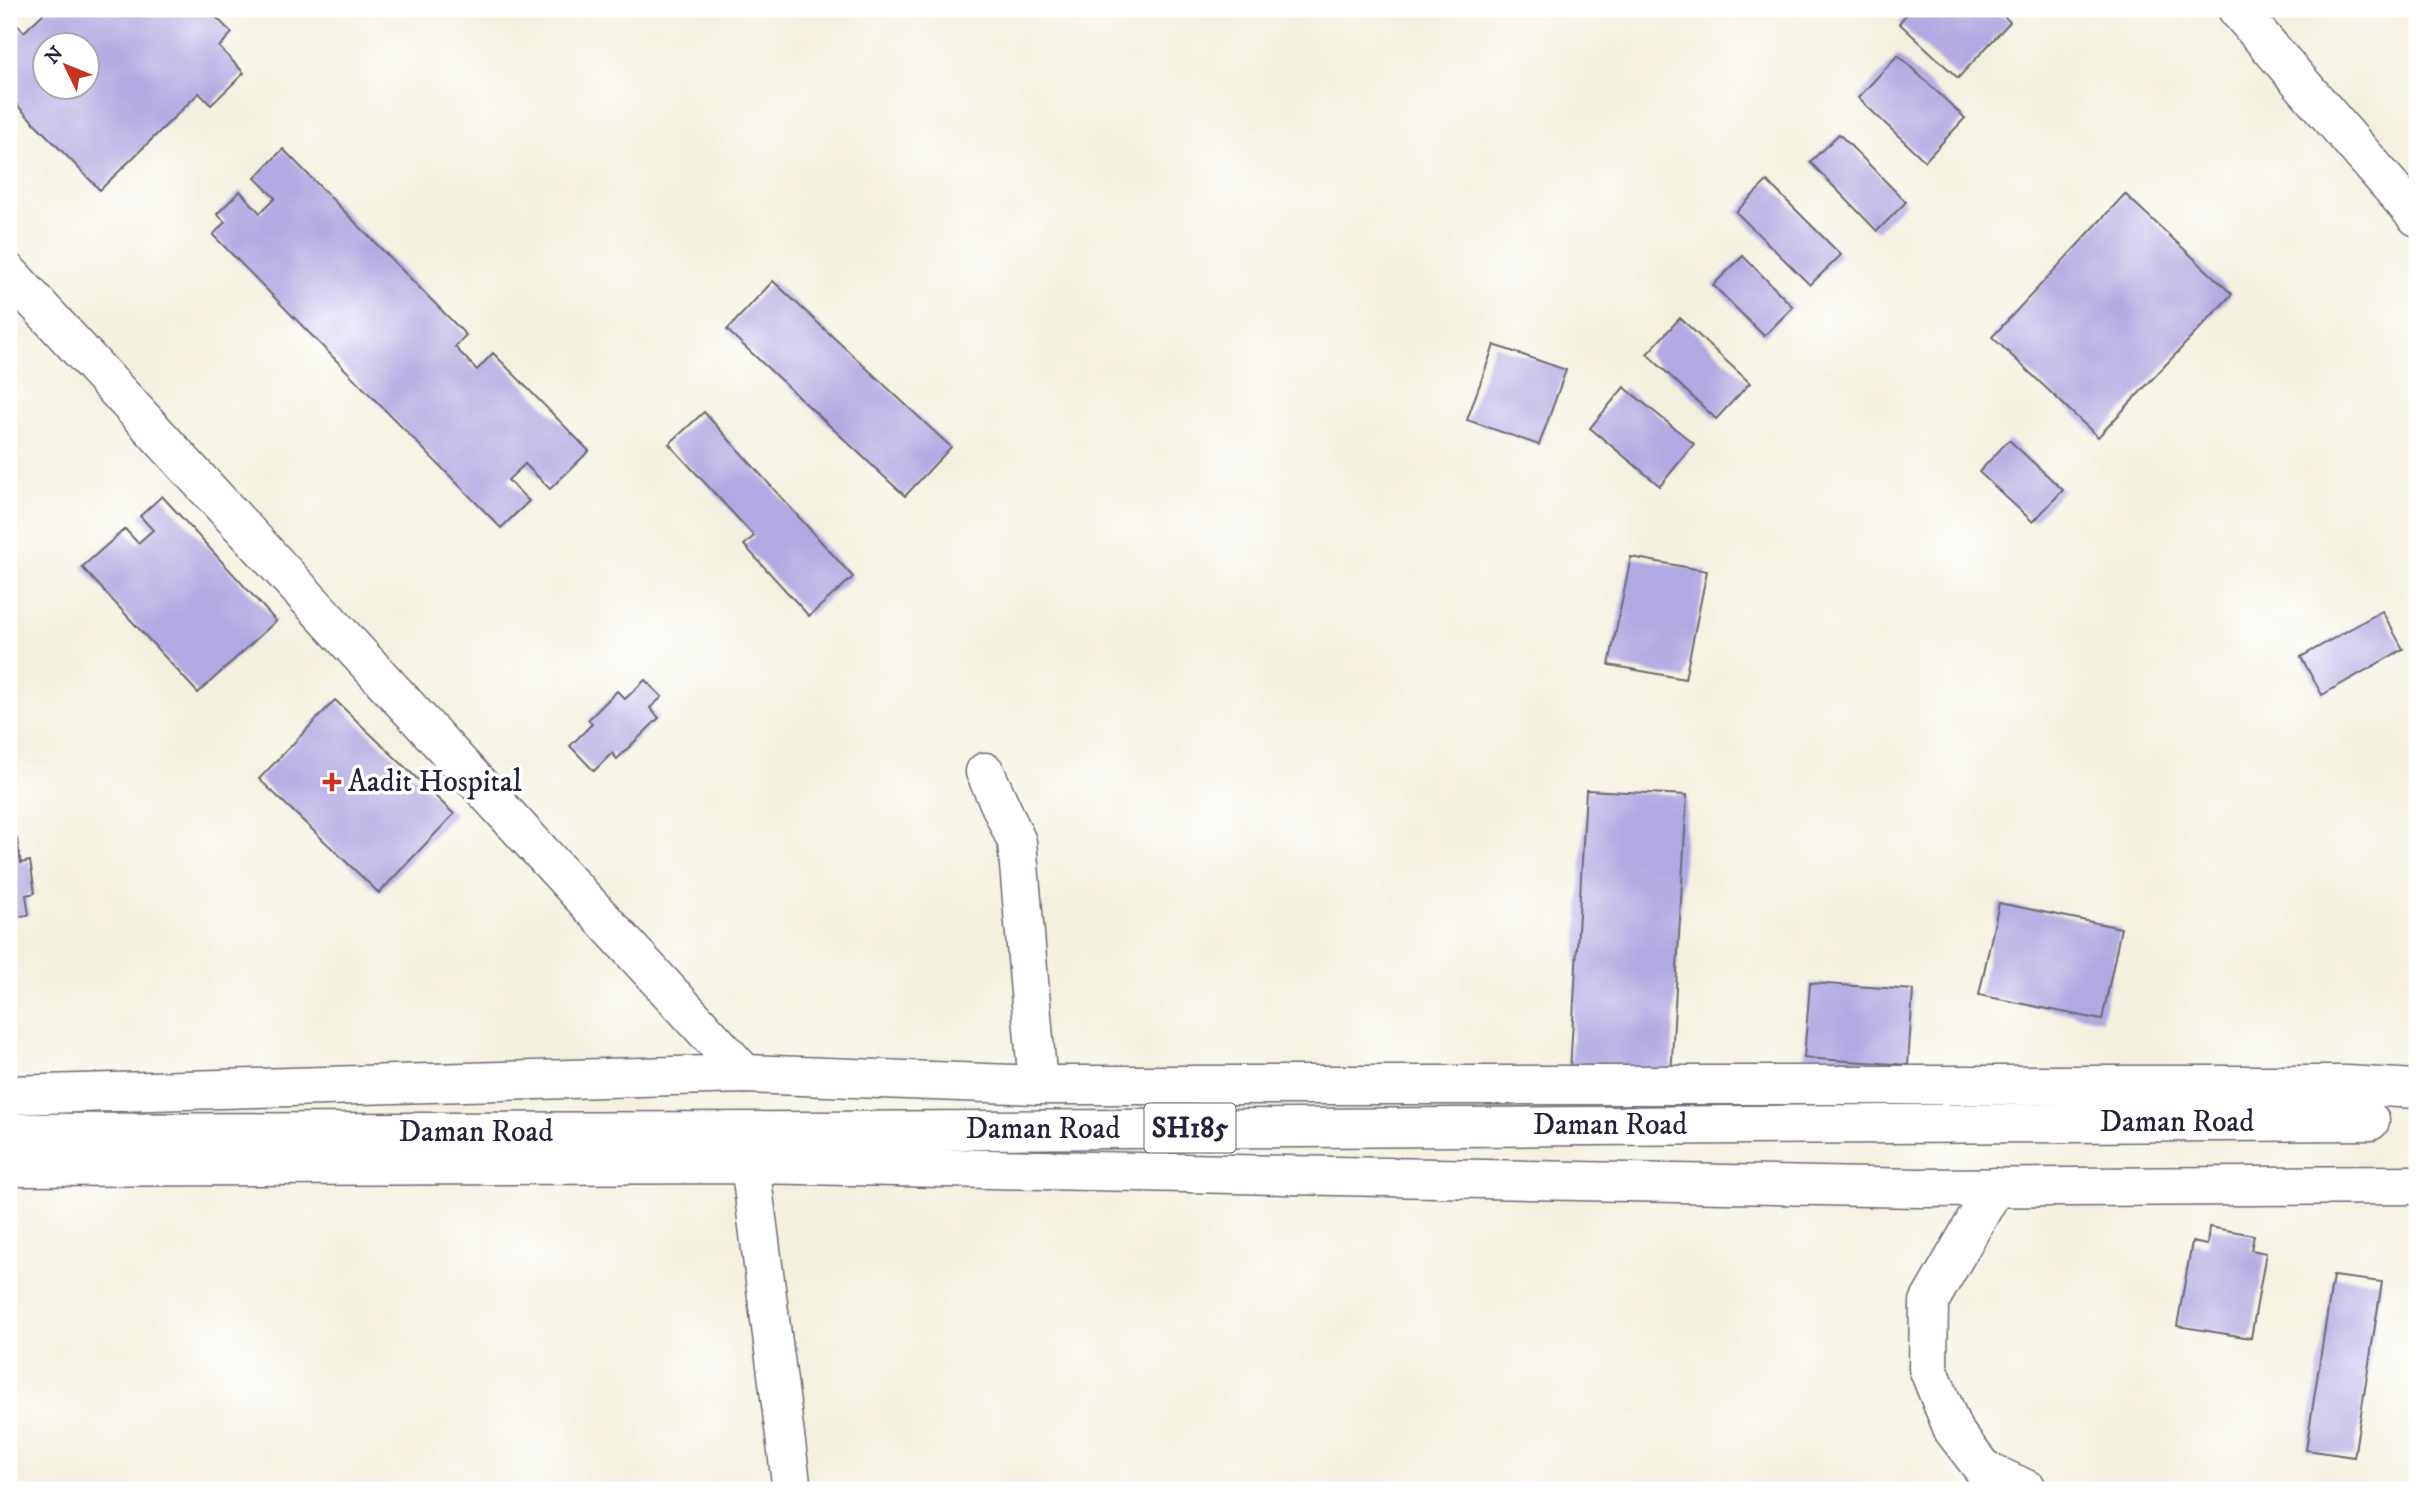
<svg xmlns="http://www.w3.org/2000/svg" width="2426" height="1499" font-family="'IM FELL DW Pica',serif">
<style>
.building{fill:#b1a9e1;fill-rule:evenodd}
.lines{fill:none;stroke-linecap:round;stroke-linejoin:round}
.minor-casing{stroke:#6c6a74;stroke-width:41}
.tertiary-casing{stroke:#6c6a74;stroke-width:41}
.primary-casing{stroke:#6c6a74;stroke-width:41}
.minor{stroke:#fff;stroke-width:38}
.tertiary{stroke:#fff;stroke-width:38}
.primary{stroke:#fff;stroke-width:38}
.poi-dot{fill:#c8321e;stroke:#fff;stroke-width:2.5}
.labels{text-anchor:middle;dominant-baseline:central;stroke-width:7;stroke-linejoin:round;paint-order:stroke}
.shield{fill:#fff;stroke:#646476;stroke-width:2}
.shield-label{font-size:28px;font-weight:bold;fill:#22223b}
.poi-label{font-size:30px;fill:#22223b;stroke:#fff;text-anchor:start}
.street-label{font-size:30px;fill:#22223b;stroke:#fff}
</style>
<rect width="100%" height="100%" fill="#fff"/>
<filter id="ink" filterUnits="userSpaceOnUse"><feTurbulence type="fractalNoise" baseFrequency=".0143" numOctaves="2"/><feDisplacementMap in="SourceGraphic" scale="14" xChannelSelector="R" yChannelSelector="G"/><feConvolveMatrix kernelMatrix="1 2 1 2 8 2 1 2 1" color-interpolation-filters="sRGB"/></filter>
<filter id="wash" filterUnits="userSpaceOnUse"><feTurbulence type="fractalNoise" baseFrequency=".00686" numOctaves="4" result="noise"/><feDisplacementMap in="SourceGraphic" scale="28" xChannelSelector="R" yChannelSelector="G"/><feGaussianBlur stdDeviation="1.57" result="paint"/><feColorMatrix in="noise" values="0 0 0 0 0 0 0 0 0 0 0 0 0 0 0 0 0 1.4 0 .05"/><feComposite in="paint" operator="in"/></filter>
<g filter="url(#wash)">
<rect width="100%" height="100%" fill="#f4f0df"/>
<g id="blocks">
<!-- building -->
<g class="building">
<path d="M48,9H208L232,33L219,47L244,73L211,105L199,93L100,190L9,97V16L24,32ZM46,46H88V88H46Z"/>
<path d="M1911,9H1996L2010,22L1958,78L1899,23Z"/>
<path d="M1898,55L1965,118L1925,161L1858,98Z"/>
<path d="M1839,134L1906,202L1877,231L1810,162Z"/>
<path d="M283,149L466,335L455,347L477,370L493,353L589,451L550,489L525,464L508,480L529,501L501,528L213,235L225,222L217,214L240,191L260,213L275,198L255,178Z"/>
<path d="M1767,181L1841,255L1810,285L1736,212Z"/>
<path d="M2125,194L2232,294L2098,437L1992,337Z"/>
<path d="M1743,256L1793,307L1764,336L1713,285Z"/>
<path d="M773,281L951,447L905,496L727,330Z"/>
<path d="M1680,318L1750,383L1716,419L1647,354Z"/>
<path d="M1494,345L1566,370L1539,445L1467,420Z"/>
<path d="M1624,387L1694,444L1660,486L1590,428Z"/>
<path d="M704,412L853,577L809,616L744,545L754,536L669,444Z"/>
<path d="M2009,440L2063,490L2033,522L1979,472Z"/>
<path d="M162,496L276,621L198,693L82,567L125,529L138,543L153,530L140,516Z"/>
<path d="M1631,557L1707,571L1685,679L1609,665Z"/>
<path d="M2382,611L2403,649L2322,695L2301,657Z"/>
<path d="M645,680L662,697L650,708L659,718L617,759L612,753L594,771L570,746L592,724L588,720L617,691L625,699Z"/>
<path d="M335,700L454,814L379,893L259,779Z"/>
<path d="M1586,790L1687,795L1671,1076L1570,1072Z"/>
<path d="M17,839L21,863L30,861L35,893L26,895L29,915L9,918V840Z"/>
<path d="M1999,903L2121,928L2102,1020L1979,995Z"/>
<path d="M1810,983L1913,990L1908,1065L1804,1058Z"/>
<path d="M2209,1227L2254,1235L2251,1250L2266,1253L2251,1338L2177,1326L2192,1242L2207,1245Z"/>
<path d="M2333,1276L2382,1282L2354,1457L2306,1450Z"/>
</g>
</g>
</g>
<g filter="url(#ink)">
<use href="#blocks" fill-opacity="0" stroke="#6c6a74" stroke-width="2"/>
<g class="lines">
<!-- minor casing -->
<g class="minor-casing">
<g id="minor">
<path d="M2237,9L2417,217"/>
<path d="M985,772L1017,842L1038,1085"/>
<path d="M9,1095L745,1074L1038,1085H2346L2417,1089"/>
<path d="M9,1167L750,1164L1919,1188L2417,1185"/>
<path d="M1995,1187L1929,1302L1928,1368L1953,1430L1983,1469L2028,1490"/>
</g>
</g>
<!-- tertiary casing -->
<g class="tertiary-casing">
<g id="tertiary">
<path d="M9,273L745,1074"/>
<path d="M750,1164L792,1490"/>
</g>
</g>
<!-- primary casing -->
<g class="primary-casing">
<path id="primary" d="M9,1133L818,1131L2370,1121"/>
</g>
<!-- minor -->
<use href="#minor" class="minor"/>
<!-- tertiary -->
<use href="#tertiary" class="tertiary"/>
<!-- primary -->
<use href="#primary" class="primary"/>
</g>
</g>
<!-- markers -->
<path class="poi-dot" d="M328.5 771.5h7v7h7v7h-7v7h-7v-7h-7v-7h7z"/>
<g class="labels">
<!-- shield labels -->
<rect class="shield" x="1144.5" y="1103.5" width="91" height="49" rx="5"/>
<g class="shield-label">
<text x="1190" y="1128">SH185</text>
</g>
<!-- poi labels -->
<g class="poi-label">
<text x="348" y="782">Aadit Hospital</text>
</g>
<!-- street labels -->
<g class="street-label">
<text x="2177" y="1122">Daman Road</text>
<text x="1610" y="1125">Daman Road</text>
<text x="1043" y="1129">Daman Road</text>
<text x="476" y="1132">Daman Road</text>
</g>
</g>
<!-- margin -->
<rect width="2426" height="1499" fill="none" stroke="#fff" stroke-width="35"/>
<!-- north arrow -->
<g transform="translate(66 66) rotate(313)"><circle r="33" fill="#ffffff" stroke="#a7a7b1" stroke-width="2"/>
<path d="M0-5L12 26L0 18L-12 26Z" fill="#c8321e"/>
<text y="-10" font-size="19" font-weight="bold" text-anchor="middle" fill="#22223b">N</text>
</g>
</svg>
